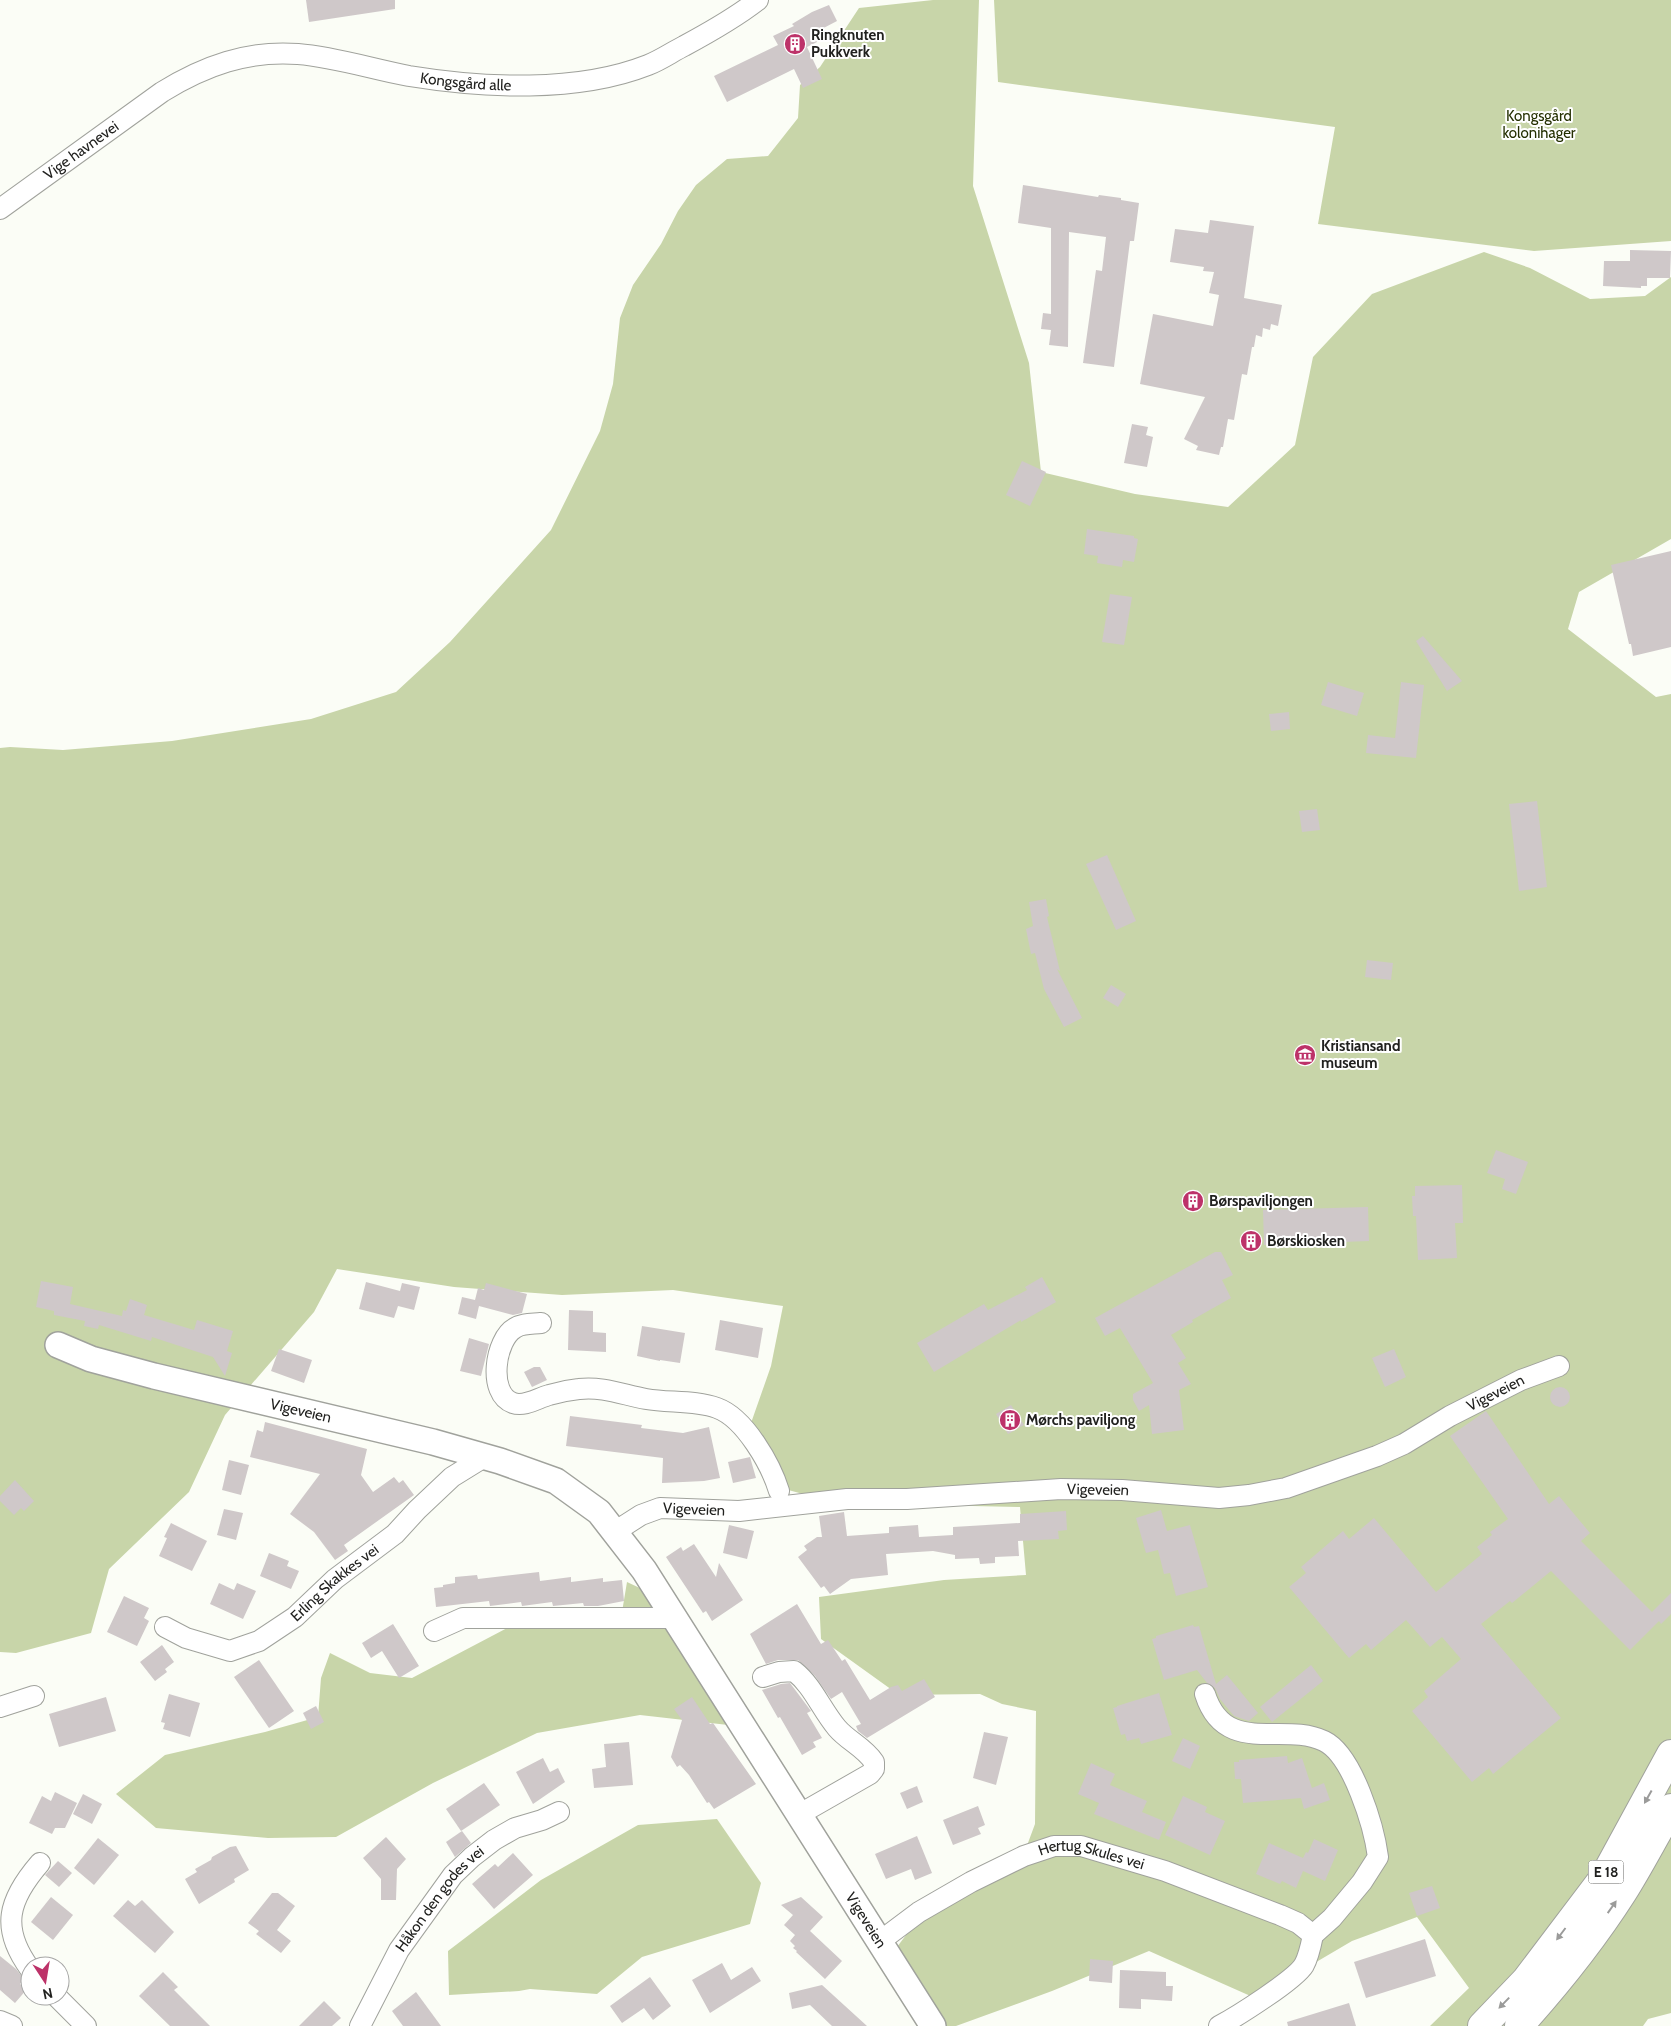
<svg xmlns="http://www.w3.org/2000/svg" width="1671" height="2026" font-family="Cabin,sans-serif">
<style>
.green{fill:#c8d5a9}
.building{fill:#cfc8c9}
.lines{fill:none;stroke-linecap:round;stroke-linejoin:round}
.minor-casing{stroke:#a0a29c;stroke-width:22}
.tertiary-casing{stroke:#a0a29c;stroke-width:28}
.trunk-casing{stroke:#a0a29c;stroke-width:30}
.minor{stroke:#fff;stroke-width:20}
.tertiary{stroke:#fff;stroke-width:25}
.trunk{stroke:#fff;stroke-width:28}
.oneway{fill:#9b9b9a}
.labels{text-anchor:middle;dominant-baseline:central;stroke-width:4;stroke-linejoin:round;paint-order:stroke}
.shield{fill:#fff;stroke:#646462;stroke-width:1}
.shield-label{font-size:14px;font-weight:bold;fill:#21211f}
.poi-label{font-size:15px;font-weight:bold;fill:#21211f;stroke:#fff;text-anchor:start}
.street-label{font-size:15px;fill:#21211f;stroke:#fff}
.park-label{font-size:15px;fill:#242f00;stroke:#fff}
</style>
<rect width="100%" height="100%" fill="#fbfdf6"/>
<!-- green -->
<g class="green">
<path d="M933,0H979L973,186L1029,363L1041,472L1135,494L1228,507L1295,445L1313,357L1372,294L1484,252L1530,268L1590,299L1645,296L1671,277V539L1579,592L1568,629L1656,697L1671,694V2013L1648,2019L1643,2026H1430L1469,1988L1417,1917L1352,1941L1255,1998L1149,1951L1052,1991L956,2026H940L897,1947L922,1914L1022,1859L1035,1824L1036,1711L1002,1704L980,1694L899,1695L821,1639L819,1597L944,1580L1026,1575L1020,1507L836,1503L781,1488L751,1423L771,1366L783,1306L673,1290L562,1295L454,1287L337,1269L314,1312L225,1415L189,1492L109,1569L91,1633L16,1653L0,1652V748L10,747L63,750L172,741L311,719L396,692L450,642L551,530L600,431L613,384L620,318L633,285L661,244L678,211L696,185L727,159L768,156L798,118L800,85L820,67L859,8Z"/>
<path d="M994,0H1671V241L1534,251L1318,224L1335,127L998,82Z"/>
<path d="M627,1582L678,1606L737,1726L640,1715L537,1733L433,1783L336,1837L268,1838L156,1828L116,1794L165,1755L265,1732L318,1717L321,1678L330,1653L370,1673L412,1678L513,1625L622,1612Z"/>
<path d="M717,1819L761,1883L750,1924L642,1957L597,1994L530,1989L519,1991L449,1995L448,1951L541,1880L638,1825Z"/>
</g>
<!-- building -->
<g class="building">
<path d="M306,0H395V9L309,22Z"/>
<path d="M829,5L837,21L816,32L821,40L807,47L822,79L803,88L794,69L727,102L714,76L778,45L773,36L794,26L792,24L812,12Z"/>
<path d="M1023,185L1098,197L1099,195L1121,198V200L1139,203L1134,241H1130L1114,367L1083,363L1096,270L1102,271L1106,237L1069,232L1068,347L1049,345L1051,330L1041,329L1043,313L1051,314V228L1018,223Z"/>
<path d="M1210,220L1254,226L1244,298L1282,305L1278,326L1271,324L1270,330L1263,328L1262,337L1256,335L1254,347H1252L1247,375L1242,374L1234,420L1228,419L1223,447H1221L1219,455L1196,450L1198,446L1184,439L1205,397L1140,384L1153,314L1213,326L1219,295L1209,293L1214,272L1203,271L1204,267L1170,262L1175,229L1208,233Z"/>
<path d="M1630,250L1671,251L1670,278H1647V286H1641V288L1603,286L1604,261H1630Z"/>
<path d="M1132,424L1148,427L1146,435L1153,437L1147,467L1124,463Z"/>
<path d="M1022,461L1046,472L1030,506L1006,495Z"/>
<path d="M1087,529L1134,536V538L1138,539L1134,562L1123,560L1122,567L1097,563L1098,556L1084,554Z"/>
<path d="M1671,551V647L1633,656L1631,644H1629L1611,565Z"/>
<path d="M1110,594L1132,597L1124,645L1102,642Z"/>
<path d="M1423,636L1462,681L1447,691L1416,641Z"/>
<path d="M1328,682L1364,693L1357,716L1321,705Z"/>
<path d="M1401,682L1424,685L1416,758L1366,753L1368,735L1395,738Z"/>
<path d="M1289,712L1290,729L1271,731L1269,714Z"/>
<path d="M1537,801L1547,887L1519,891L1509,804Z"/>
<path d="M1317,809L1320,830L1302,832L1299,811Z"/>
<path d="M1107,855L1136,921L1116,930L1086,864Z"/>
<path d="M1046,899L1049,916L1047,917L1060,971L1057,969L1082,1018L1064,1027L1044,989L1035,953L1031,954L1026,929L1033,926L1029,902Z"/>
<path d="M1367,960L1393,963L1391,980L1365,977Z"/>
<path d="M1111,985L1126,994L1118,1007L1103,998Z"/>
<path d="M1496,1150L1528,1162L1516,1194L1502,1189L1505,1179L1487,1173Z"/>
<path d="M1462,1185L1463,1223H1455L1457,1258L1418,1260L1416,1216H1413L1412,1196H1415V1186Z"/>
<path d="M1368,1207L1369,1241L1264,1245L1263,1210Z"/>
<path d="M1215,1252H1221L1233,1275L1222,1280L1231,1298L1192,1320L1193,1322L1171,1335L1186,1358L1178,1363L1191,1384L1179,1390L1184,1430L1152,1434L1149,1405L1139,1411L1133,1400V1394L1153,1383L1120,1328L1105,1336L1095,1318Z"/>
<path d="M1042,1277L1056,1302L1021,1322V1320L934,1372L917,1343L984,1304L988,1310L1027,1290L1025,1287Z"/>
<path d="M41,1281L73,1287L70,1304L122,1316L123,1310L126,1311L130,1299L147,1305L144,1315L194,1330L197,1320L233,1331L227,1351L232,1353L225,1376L213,1357L152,1337L151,1341L99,1325L98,1329L84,1326L85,1321L54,1315V1311L36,1307Z"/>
<path d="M366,1282L400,1291L402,1283L420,1287L414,1310L398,1306L394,1318L359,1309Z"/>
<path d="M486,1283L527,1294L522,1313L513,1315L479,1306L476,1319L458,1314L462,1297L475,1300L478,1288L484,1290Z"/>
<path d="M569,1310L593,1311V1332L606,1333V1352L568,1350Z"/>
<path d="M720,1320L763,1328L758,1358L715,1350Z"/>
<path d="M642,1326L685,1333L680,1363L660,1360V1361L637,1356Z"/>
<path d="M469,1338L489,1344L481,1376L460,1371Z"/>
<path d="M279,1349L312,1360L304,1383L271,1371Z"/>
<path d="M1394,1349L1406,1377L1385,1387L1372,1358Z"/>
<path d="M534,1367H540L547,1380L532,1387L524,1372Z"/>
<circle cx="1560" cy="1397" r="10"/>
<path d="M1011,1405L1024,1425L1008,1434L996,1414Z"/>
<path d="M1486,1411L1549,1504L1559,1496L1590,1533L1581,1541L1652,1612L1671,1593V1614L1661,1624L1659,1621L1630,1650L1551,1571L1512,1603L1510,1601L1481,1624L1561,1718L1493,1774L1489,1768L1472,1782L1412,1711L1428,1697L1424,1691L1461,1659L1442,1637L1430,1647L1406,1620L1371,1650L1366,1644L1349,1658L1289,1587L1306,1573L1301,1567L1343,1531L1349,1539L1374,1518L1436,1592L1482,1554L1477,1547L1492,1535L1490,1532L1508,1519L1450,1436Z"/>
<path d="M570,1416L642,1425L641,1428L683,1433L709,1427L720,1478L704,1481L662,1483L663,1458L566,1446Z"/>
<path d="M265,1422L367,1449L361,1475L373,1492L394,1477L399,1483L403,1480L414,1495L344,1545L348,1551L335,1560L314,1532L290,1514L320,1474L250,1457L257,1430L263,1432Z"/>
<path d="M750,1457L756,1478L733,1483L728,1462Z"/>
<path d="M229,1460L249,1465L241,1495L222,1490Z"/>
<path d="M15,1480L34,1501L24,1511L21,1508L14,1515L0,1501V1496Z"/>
<path d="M224,1509L243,1513L236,1540L217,1535Z"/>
<path d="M1161,1510L1167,1531L1190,1525L1208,1587L1176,1596L1170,1573L1164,1574L1158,1550L1146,1553L1136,1518Z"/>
<path d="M1066,1511L1067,1530L1058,1531L1059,1539L1018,1541L1019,1556L995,1557V1563L980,1564L979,1558L955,1559V1555L933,1551L886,1554L888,1575L851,1579L830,1594L824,1586L821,1588L798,1557L807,1550L804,1546L817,1537H822L819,1516L844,1512L847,1536L889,1533V1527L918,1525L919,1537L953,1535V1527L1020,1523V1514Z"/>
<path d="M171,1523L207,1541L192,1571L159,1556L167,1538L164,1537Z"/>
<path d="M729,1525L754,1531L747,1559L723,1553Z"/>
<path d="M694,1544L716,1577L719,1563L743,1600L712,1621L706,1611L703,1613L666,1557L681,1547L683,1551Z"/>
<path d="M269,1553L289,1561L287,1566L299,1571L291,1589L260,1576Z"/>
<path d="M539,1572L540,1581L571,1577V1582L603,1578V1582L622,1580L624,1601L598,1606H584L583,1603L553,1606L552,1602L522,1606L521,1602L490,1606L489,1601L436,1607L434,1588L443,1587V1585L455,1583V1577L477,1575L478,1579Z"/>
<path d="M219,1583L234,1590L237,1583L256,1591L243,1619L210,1604Z"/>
<path d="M124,1596L149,1608L144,1618L149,1621L137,1646L107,1632Z"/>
<path d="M797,1604L821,1644L828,1640L842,1661L845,1659L870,1700L891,1687L898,1685L902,1691L924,1679L935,1697L867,1738L858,1731L856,1726L861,1724L842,1692L831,1699L815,1676L798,1660H778L766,1664L750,1634Z"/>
<path d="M393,1624L419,1666L399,1678L382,1651L371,1658L362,1643Z"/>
<path d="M1193,1625L1194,1627L1199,1626L1216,1684L1227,1675L1258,1713L1249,1721L1234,1716L1220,1699L1215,1688L1207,1683L1197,1670L1164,1680L1152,1639L1156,1638V1636Z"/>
<path d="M162,1645L174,1662L165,1669L167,1672L155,1681L140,1662Z"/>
<path d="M259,1660L294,1711L269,1728L234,1677Z"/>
<path d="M1311,1665L1323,1681L1272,1722L1260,1707Z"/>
<path d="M790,1683L811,1711L807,1713L822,1738L813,1742L816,1747L802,1755L780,1717L778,1718L762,1690L781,1684Z"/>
<path d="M1159,1693L1172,1735L1141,1744L1139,1738L1127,1741L1125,1734L1121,1735L1113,1708L1117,1707V1706Z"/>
<path d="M169,1694L200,1703L190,1737L163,1729L165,1723L161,1722Z"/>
<path d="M106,1697L116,1731L59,1747L49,1714Z"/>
<path d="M692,1697L710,1724L713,1723L756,1784L714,1809L709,1802L707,1803L689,1775L680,1765L677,1767L671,1757L682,1720L674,1709Z"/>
<path d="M316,1706L324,1722L311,1729L303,1713Z"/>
<path d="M984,1732L1008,1737L996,1785L973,1778Z"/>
<path d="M1183,1738L1200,1746L1190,1769L1172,1761Z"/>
<path d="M629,1742L633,1785L594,1788L592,1769L606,1767L604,1744Z"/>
<path d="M1287,1756L1288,1763L1302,1758L1312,1788L1324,1783L1330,1800L1304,1809L1301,1798L1243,1803L1241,1779H1235L1234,1762H1239V1760Z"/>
<path d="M543,1758L550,1772L558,1768L565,1782L533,1804L516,1772Z"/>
<path d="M1091,1763L1115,1774L1110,1785L1147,1801L1142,1812L1166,1822L1159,1840L1094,1814L1099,1803L1078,1794Z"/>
<path d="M484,1783L500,1805L461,1831L446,1809Z"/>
<path d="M917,1786L923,1802L907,1809L900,1793Z"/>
<path d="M55,1792L77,1803L65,1828H55L52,1834L29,1823L42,1796L51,1801Z"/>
<path d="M83,1794L102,1804L92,1824L73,1814Z"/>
<path d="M1183,1796L1207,1807L1205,1812L1225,1821L1210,1855L1165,1835Z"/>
<path d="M978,1806L985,1825L978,1828L981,1834L953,1845L943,1820Z"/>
<path d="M462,1831L471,1843L455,1857L446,1842Z"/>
<path d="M917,1836L932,1873L915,1880L911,1869L886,1879L875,1854Z"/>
<path d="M386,1837L406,1859L397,1869L396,1900H381V1879L363,1858Z"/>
<path d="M98,1838L119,1855L94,1885L74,1868Z"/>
<path d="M1314,1839L1338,1850L1325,1881L1303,1871L1296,1888L1282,1881L1280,1884L1256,1874L1269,1843L1303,1858L1306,1852L1308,1853Z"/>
<path d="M236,1846L249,1870L234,1879L235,1882L199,1904L185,1879L197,1872L195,1869L211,1860L212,1857L230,1847Z"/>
<path d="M513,1853L533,1875L494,1909L472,1884L495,1864L498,1867Z"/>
<path d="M58,1861L72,1873L59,1887L45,1875Z"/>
<path d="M1432,1886L1440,1908L1417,1916L1409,1893Z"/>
<path d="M272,1893H278L295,1906L277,1930L291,1941L281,1953L256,1934L259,1931L248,1923Z"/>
<path d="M51,1897L73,1915L53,1940L31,1922Z"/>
<path d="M801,1897L823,1917L810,1931L842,1961L825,1979L796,1952L797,1951L793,1948L795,1946L790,1941L795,1935L784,1925L793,1915L781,1905Z"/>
<path d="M128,1900L135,1906L142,1900L174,1932L155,1953L113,1916Z"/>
<path d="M1425,1939L1436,1976L1366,1998L1354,1962Z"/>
<path d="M0,1956L16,1969L24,1979L20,1984L27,1989L15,2003L0,1990Z"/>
<path d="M1090,1959L1113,1961L1112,1983L1089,1981Z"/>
<path d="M722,1963L731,1980L752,1967L761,1981L710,2013L692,1980Z"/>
<path d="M1120,1970L1166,1972V1986H1173L1172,2001L1141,1999V2009L1119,2008Z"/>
<path d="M163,1972L178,1987L174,1990L210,2026H170L139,1996Z"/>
<path d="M650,1977L671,2006L653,2020L644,2008L622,2023L610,2006Z"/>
<path d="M822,1985L867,2026H832L810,2005L792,2009L789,1993Z"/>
<path d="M416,1992L441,2026H403L392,2011Z"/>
<path d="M324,2001L341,2018L332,2026H299Z"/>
<path d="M1349,2003L1356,2026H1288L1287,2022Z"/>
</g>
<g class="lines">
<!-- minor casing -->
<g class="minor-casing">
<g id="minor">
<path id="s1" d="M0,209L162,92C204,66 248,50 298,54C335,57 372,69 409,76C483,88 577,93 648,65C661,60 672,52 684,46C710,32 735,18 758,0"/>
<path d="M541,1323C533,1324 522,1323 515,1328C495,1339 487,1394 513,1403C525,1407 538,1398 549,1395C559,1392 569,1390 579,1389C602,1386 624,1395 646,1399C669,1403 695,1400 717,1408C745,1418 771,1465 779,1491"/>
<path id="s2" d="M616,1531L641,1515L660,1508L739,1511L847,1499H907L1061,1489L1122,1490L1219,1498L1249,1495L1286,1488L1377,1456L1404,1444L1450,1416L1521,1380L1559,1366"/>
<path id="s3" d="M165,1627L186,1638L230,1651L259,1641L295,1617L335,1579L395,1534L417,1510L452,1477L486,1456"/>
<path d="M434,1631L463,1618H673"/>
<path d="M763,1677L779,1672L794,1671C813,1686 821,1709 837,1728C848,1741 864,1747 874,1762V1769L870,1774L800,1814"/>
<path d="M1205,1694C1225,1757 1283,1721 1324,1741C1353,1755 1374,1827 1378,1857L1362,1882L1332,1918L1313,1935"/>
<path d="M0,1707L34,1696"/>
<path id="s4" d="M879,1942L919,1912L971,1882L1024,1856L1054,1846H1081L1165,1871L1280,1915L1298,1923L1313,1935C1311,1945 1309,1956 1304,1965C1295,1980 1236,2017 1219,2026"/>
<path d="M30,1969C0,1928 8,1900 40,1863"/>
<path d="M56,1996L86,2026"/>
<path d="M0,2021L12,2026"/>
<path id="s5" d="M360,2026L399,1950L453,1875L472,1857L494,1840L515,1828L542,1820L559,1812"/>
</g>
</g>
<!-- tertiary casing -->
<g class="tertiary-casing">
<g id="tertiary">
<path id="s6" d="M58,1345L91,1359L154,1376L433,1442L500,1461L556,1481L599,1512L644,1570L933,2026"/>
</g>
</g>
<!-- trunk casing -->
<g class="trunk-casing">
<g id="trunk">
<path d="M1482,2026L1526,1980L1604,1877L1671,1754"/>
<path d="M1519,2026C1557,1984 1593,1939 1623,1892C1640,1865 1655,1836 1671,1808"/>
</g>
</g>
<!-- minor -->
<use href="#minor" class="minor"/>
<!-- tertiary -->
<use href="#tertiary" class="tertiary"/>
<!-- trunk -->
<use href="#trunk" class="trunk"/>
</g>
<!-- one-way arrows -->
<defs><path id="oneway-solid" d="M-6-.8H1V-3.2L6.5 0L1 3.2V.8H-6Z" transform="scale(1.25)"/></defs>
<g class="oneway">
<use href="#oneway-solid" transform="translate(1648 1797) rotate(119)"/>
<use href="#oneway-solid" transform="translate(1612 1907) rotate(-55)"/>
<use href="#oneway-solid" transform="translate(1561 1934) rotate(127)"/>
<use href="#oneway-solid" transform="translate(1504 2003) rotate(134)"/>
</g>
<!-- icons -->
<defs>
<g id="building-disc" transform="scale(1.125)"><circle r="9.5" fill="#bd3269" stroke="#fff"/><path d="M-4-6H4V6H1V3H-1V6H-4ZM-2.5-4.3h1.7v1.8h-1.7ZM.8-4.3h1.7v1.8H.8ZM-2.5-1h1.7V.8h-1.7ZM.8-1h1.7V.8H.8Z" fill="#fff"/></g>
<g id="museum-disc" transform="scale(1.125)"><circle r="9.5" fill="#bd3269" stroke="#fff"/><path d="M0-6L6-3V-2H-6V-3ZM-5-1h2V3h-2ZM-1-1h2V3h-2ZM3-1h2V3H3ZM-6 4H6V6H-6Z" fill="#fff"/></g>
</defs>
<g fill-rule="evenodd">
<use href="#building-disc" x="795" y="44"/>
<use href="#museum-disc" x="1305" y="1055"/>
<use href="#building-disc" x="1193" y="1201"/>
<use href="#building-disc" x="1251" y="1241"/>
<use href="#building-disc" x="1010" y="1420"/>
</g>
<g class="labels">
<!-- shield labels -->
<rect class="shield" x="1588.5" y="1860.5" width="35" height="23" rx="4"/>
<g class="shield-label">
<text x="1606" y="1872">E 18</text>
</g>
<!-- poi labels -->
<g class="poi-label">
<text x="811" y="35">Ringknuten<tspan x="811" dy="17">Pukkverk</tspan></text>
<text x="1321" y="1046">Kristiansand<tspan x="1321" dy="17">museum</tspan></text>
<text x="1209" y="1201">Børspaviljongen</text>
<text x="1267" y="1241">Børskiosken</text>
<text x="1026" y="1420">Mørchs paviljong</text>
</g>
<!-- street labels -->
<g class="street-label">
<text stroke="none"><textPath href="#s1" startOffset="514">Kongsgård alle</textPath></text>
<text stroke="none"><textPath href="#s1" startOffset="100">Vige havnevei</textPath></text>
<text stroke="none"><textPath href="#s2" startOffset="909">Vigeveien</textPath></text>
<text stroke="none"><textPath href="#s6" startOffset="252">Vigeveien</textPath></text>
<text stroke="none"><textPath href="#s2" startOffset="489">Vigeveien</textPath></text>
<text stroke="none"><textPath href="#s2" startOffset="84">Vigeveien</textPath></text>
<text stroke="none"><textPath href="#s3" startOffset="196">Erling Skakkes vei</textPath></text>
<text stroke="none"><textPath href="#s4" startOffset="239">Hertug Skules vei</textPath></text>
<text stroke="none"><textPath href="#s5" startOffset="151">Håkon den godes vei</textPath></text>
<text stroke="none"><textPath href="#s6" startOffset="1058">Vigeveien</textPath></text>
</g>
<!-- park labels -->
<g class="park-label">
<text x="1539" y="116">Kongsgård<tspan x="1539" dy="17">kolonihager</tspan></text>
</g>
</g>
<!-- north arrow -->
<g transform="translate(45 1981) rotate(168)"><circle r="24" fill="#ffffff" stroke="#a6a6a5"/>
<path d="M0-4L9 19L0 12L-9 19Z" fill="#bd3269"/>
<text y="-8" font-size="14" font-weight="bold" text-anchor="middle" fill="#21211f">N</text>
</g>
</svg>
